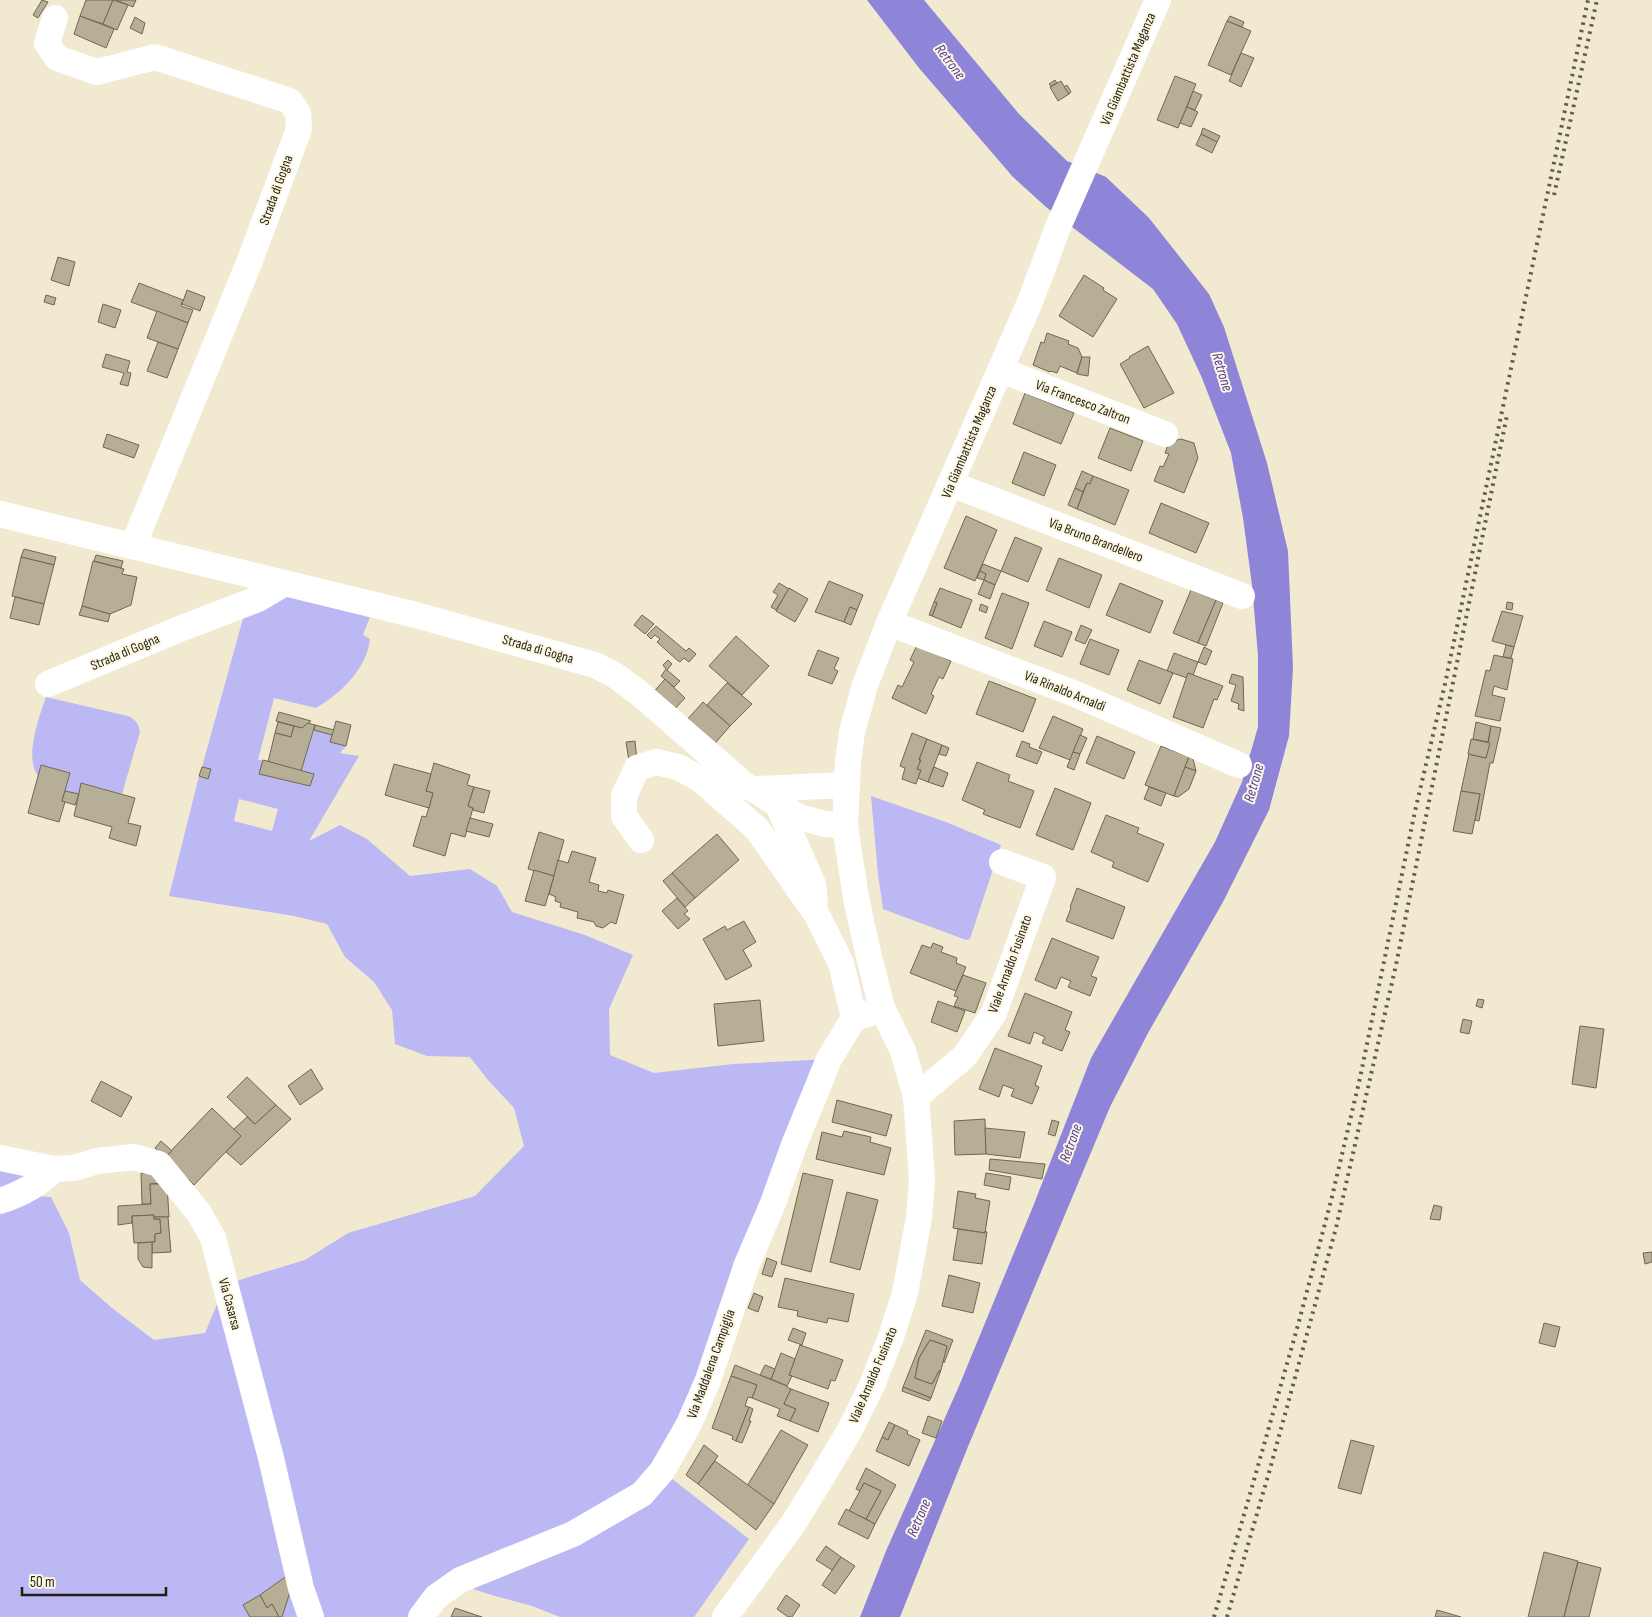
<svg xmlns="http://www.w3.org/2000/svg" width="1652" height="1617" font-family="'Sofia Sans Condensed',sans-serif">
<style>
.green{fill:#bcb8f4;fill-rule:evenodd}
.water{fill:#8e84d8}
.building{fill:#b6ae95;stroke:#6f6851}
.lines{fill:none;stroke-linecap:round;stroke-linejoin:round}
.minor{stroke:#fff;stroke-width:26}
.rail{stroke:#615d4e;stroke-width:4;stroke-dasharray:2.5 5;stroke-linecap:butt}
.labels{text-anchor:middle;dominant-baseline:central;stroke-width:4;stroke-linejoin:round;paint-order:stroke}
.street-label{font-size:14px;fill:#211e14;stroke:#fef7e2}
.water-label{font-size:15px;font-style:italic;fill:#523da0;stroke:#fef7e2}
</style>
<rect width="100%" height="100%" fill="#f2ead0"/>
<!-- green -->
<g class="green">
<path d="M285,587L373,609L363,635L370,639C367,669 340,694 316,708L274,698L258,760H263L310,786L314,774L301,771L314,730L332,735L346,746L340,753L359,756L309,841L340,825L367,839L410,876L470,869L497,886L512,912L585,935L633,955L609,1009L610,1055L654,1073L733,1064L829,1059L662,1471L749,1539L694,1617H560L532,1606L495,1596L473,1589L470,1582L421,1617H0V1158L54,1169L20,1195L51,1197L69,1233L80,1280L112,1308L154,1340L205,1333L225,1285L252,1276L305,1260L348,1233L475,1196L524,1146L514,1108L488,1080L470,1057L427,1056L395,1044L392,1010L374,982L345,957L327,924L294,916L169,896L199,776L208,779L211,770L202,767L247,604ZM239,799L278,809L272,831L234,821Z"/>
<path d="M46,697L128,716C136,720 139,724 140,732L122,794L82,783L78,794L65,791L70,773L41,765L38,776C24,758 39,717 46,697Z"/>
<path d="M871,796L946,822L1001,845L970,939L966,940L883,909L878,874Z"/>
</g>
<!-- water -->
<path class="water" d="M867,0H924L1019,114L1067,161L1106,177L1149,218L1209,294L1224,327L1267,463L1288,551L1293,668L1289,736L1269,810L1223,902L1148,1033L1110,1107L967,1449L900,1617H860L886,1551L959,1386L1032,1209L1091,1058L1215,842L1242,782L1258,727V656L1252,585L1243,518L1231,453L1202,378L1177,324L1153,289L1046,207L1013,177L919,68Z"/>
<!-- building -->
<g class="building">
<path d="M42,0L48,2L38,18L33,15Z"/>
<path d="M86,0H113L103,24L80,16Z"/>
<path d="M113,0L128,5L117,30L103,24Z"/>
<path d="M116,0H136L133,7Z"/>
<path d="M80,16L114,29L106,48L74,34Z"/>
<path d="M1230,16L1244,22L1242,27L1227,21Z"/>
<path d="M135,17L145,23L142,34L130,28Z"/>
<path d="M1227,21L1251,31L1231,75L1208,65Z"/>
<path d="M1241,53L1254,58L1241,87L1229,81Z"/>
<path d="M1175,76L1196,84L1178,128L1157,120Z"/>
<path d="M1055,80L1057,83L1051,86L1049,84Z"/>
<path d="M1061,81L1069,94L1058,101L1050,87Z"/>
<path d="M1067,85L1071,92L1069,94L1064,87Z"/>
<path d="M1193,91L1202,95L1195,110L1187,107Z"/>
<path d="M1187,107L1198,112L1191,127L1180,123Z"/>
<path d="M1203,128L1220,136L1217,142L1201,134Z"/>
<path d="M1201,134L1217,142L1212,153L1196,145Z"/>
<path d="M58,257L75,262L69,286L51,280Z"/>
<path d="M1084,275L1104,288L1103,290L1117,299L1093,337L1059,316Z"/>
<path d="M139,283L183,300L181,306L193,310L188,323L131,302Z"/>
<path d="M187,290L205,297L200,311L182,304Z"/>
<path d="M46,295L56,298L54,305L44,302Z"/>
<path d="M103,304L121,310L115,328L98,322Z"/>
<path d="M157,311L188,323L178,349L147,338Z"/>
<path d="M1047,333L1069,341L1068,344L1078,348L1082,357L1077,373L1060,366L1057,373L1051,371L1050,372L1033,365L1041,342L1044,343Z"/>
<path d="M158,342L178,349L167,378L147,371Z"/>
<path d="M1148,346L1174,393L1144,408L1120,364L1130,358L1129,357Z"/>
<path d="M106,354L130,361L127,372L131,373L128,386L120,384L124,373L102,367Z"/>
<path d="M1082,357H1090L1088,376L1077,374Z"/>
<path d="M1025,393L1074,413L1061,444L1013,424Z"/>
<path d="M1110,428L1143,441L1131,471L1098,458Z"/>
<path d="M107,434L139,445L134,458L103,447Z"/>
<path d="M1181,439L1194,443L1198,458L1184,493L1154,481L1160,466L1163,467L1169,454L1165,453L1169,442Z"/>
<path d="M1024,452L1056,465L1044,496L1012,483Z"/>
<path d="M1082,471L1093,476L1090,484L1087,483L1083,492L1075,488Z"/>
<path d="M1093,476L1129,490L1115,525L1077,509L1087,483L1090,484Z"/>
<path d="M1075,488L1083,492L1077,509L1068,505Z"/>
<path d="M1161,503L1209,523L1196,553L1149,533Z"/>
<path d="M966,516L997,530L975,581L944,568Z"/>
<path d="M1015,537L1042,548L1028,582L1001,571Z"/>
<path d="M24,549L56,557L54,565L21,557Z"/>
<path d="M96,555L123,561L121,568L94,561Z"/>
<path d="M21,557L54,565L44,604L12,596Z"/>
<path d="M1059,558L1102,575L1089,608L1046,590Z"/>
<path d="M93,561L124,569L122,574L137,577L131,605L110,614L82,606Z"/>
<path d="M983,564L1001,571L995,585L984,580L986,574L980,571Z"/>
<path d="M980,571L986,574L984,580L977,578Z"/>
<path d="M984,580L995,585L990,599L978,594Z"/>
<path d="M829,581L863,595L857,610L850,607L844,622L815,612Z"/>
<path d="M779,583L789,589L776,610L771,607L778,595L773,592Z"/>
<path d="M1120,583L1163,601L1150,633L1106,615Z"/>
<path d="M789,588L808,599L795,622L776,611Z"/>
<path d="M940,588L972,600L961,628L932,616L937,603L934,602Z"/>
<path d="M1191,590L1216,600L1198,643L1173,633Z"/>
<path d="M1002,593L1029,603L1012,649L985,638Z"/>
<path d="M15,597L44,604L39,625L10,618Z"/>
<path d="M1216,600L1223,603L1206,646L1198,643Z"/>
<path d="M934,602L937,603L932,616L929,615Z"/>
<path d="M1507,602L1513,603L1512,610L1506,609Z"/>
<path d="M981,604L988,607L986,613L979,610Z"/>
<path d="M82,606L110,614L108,622L79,615Z"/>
<path d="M850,607L857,610L851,625L844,622Z"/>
<path d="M1502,611L1523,616L1514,647L1492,641Z"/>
<path d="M642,615L654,624L645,634L634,625Z"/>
<path d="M1044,621L1072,632L1062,657L1034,646Z"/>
<path d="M1081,625L1092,630L1085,644L1075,640Z"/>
<path d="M656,626L686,651L689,648L696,654L689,662L684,658L680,662L677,660L657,642L660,639L655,635L651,639L647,635Z"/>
<path d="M736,636L769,666L742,695L709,666Z"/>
<path d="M1090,639L1119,650L1109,675L1080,664Z"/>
<path d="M917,645L951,661L943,679L939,677L931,694L934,696L926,714L892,698L898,685L902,687L914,662L910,660Z"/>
<path d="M1506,645L1514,647L1511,658L1503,657Z"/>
<path d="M1204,647L1212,651L1206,665L1198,662Z"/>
<path d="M818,650L839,658L834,669L838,671L832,684L808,675Z"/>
<path d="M1174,653L1198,662L1193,675L1188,673L1187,678L1167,671Z"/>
<path d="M1494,655L1513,659L1507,690L1494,686L1492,695L1505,698L1500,721L1475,716L1486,670L1490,671Z"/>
<path d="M668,660L672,664L667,670L680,681L674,687L661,676L666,669L663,665Z"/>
<path d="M1139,660L1173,673L1160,704L1127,690Z"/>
<path d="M1188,673L1223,686L1217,700L1214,699L1203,728L1173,717Z"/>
<path d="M1232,674L1243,677L1244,711L1238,709L1239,704L1231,701L1236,685L1229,683Z"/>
<path d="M665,679L685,698L671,713L651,695Z"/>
<path d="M989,681L1036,699L1023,732L976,714Z"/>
<path d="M727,683L752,704L730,726L707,705Z"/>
<path d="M703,702L730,726L711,748L684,723Z"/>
<path d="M279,712L311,721L302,728L276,721Z"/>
<path d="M1053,716L1083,729L1070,760L1039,748Z"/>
<path d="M336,721L351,725L346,746L330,742Z"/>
<path d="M278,722L294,726L291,737L275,733Z"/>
<path d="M1476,722L1491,726L1488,742L1473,739Z"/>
<path d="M308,723L315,725L301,771L268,762L275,733L291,737L294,726L302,728Z"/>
<path d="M315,725L334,730L332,735L314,730Z"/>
<path d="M1491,726L1501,728L1493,763H1490L1479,821L1475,820L1480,794L1461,791L1469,754L1486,758Z"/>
<path d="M912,733L927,739L919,760H921L917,769L921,770L916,784L902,779L905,768L900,766Z"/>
<path d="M1080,735L1087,738L1080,754L1073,752Z"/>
<path d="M1097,736L1135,752L1124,779L1086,763Z"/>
<path d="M927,739L942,745L928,782L918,778L921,770L917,769L921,760H919Z"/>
<path d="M1471,739L1490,743L1486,758L1468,754Z"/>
<path d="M635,741L637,761H629L626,742Z"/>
<path d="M1022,741L1030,744L1029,747L1042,752L1037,764L1016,756Z"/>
<path d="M942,745L949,748L946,756L939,754Z"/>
<path d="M1161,746L1189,757L1174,796L1145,785Z"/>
<path d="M1073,752L1080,754L1074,770L1067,767Z"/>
<path d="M1189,757L1193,759L1196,771L1185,767Z"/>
<path d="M263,760L314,774L310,786L259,774Z"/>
<path d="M977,762L1010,775L1008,781L1034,791L1020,828L983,814L985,810L962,800Z"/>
<path d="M434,763L470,775L467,785L474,787L468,806L473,808L465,837L451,833L445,856L413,846L422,816L426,817L433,793L426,791Z"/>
<path d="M394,764L431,774L426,791L433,793L429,808L385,795Z"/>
<path d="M41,765L70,773L62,801L65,802L59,822L28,813Z"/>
<path d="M202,767L211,769L208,779L199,776Z"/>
<path d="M934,767L948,773L943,787L928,782Z"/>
<path d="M1185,767L1196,771L1189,789L1178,797L1174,796Z"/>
<path d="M81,783L135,798L128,823L141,826L136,846L109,838L112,827L74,816Z"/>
<path d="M474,787L490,791L484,813L473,810V808L468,806Z"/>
<path d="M1149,787L1166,793L1161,806L1144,799Z"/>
<path d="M1055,788L1091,803L1073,850L1036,835Z"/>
<path d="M65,791L79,794L75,805L62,801Z"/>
<path d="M1461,791L1480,794L1472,834L1453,831Z"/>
<path d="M1106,815L1139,828L1137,833L1164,844L1148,882L1112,867L1114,862L1091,852Z"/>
<path d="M470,818L493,824L489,837L466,831Z"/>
<path d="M539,832L564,840L554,876L528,869Z"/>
<path d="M717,834L739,860L695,898L672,873Z"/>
<path d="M572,851L596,858L589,882L599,885L598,891L607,893L608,890L624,895L616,924L611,922L603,928L596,926L594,922L577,918L578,912L560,907L561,903L555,901L556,897L549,894L558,860L568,863Z"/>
<path d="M534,870L554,876L545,906L525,901Z"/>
<path d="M672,873L695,898L685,907L663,881Z"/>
<path d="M1077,888L1125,907L1113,939L1066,921L1071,908L1070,907Z"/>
<path d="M677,898L688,911L684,914L690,919L678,929L662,911Z"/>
<path d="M744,921L756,942L743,950L752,966L726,980L703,939L725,926L727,930Z"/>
<path d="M1052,938L1099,957L1091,976L1097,978L1090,996L1068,987L1071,981L1061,977L1056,989L1035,980Z"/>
<path d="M933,943L943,947L941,952L957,958L956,963L966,967L956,991L910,973L922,945L931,948Z"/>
<path d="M963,975L986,983L975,1013L954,1006L958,997L954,996Z"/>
<path d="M1025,993L1072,1012L1065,1030L1070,1032L1062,1051L1042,1043L1045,1037L1034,1032L1030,1044L1008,1036Z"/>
<path d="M1478,999L1484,1000L1482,1008L1476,1006Z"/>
<path d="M760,1000L764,1041L718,1046L714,1004Z"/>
<path d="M938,1001L965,1011L957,1032L931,1022Z"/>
<path d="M1463,1019L1472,1021L1469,1034L1460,1032Z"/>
<path d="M1580,1026L1604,1029L1596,1088L1572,1084Z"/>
<path d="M995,1048L1042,1066L1035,1085L1039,1087L1032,1104L1011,1096L1014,1089L1003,1085L999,1097L979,1089Z"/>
<path d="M311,1069L323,1089L300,1105L288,1086Z"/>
<path d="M247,1077L276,1105L255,1124L227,1097Z"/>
<path d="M101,1081L132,1097L121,1117L91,1101Z"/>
<path d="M837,1100L892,1115L886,1136L832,1122Z"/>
<path d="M276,1105L291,1119L241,1165L226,1152L241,1136L234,1129L247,1117L255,1124Z"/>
<path d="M212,1108L241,1136L194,1185L165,1157Z"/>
<path d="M985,1119L986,1154L955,1155L954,1121Z"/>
<path d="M1052,1120L1059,1122L1055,1136L1048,1134Z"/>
<path d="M985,1128L1025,1132L1020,1158L986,1154Z"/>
<path d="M844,1131L871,1137L870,1142L891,1148L884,1175L816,1159L822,1132L842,1137Z"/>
<path d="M161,1141L172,1151L165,1157L155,1148Z"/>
<path d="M990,1159L1045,1164L1042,1179L989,1170Z"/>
<path d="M141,1173H160L161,1183L150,1184L151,1204H142Z"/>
<path d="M803,1173L833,1180L811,1272L781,1264Z"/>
<path d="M986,1173L1011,1177L1009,1190L984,1185Z"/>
<path d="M150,1184H167L169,1217H154V1215L132,1216V1223L118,1225V1206L151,1204Z"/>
<path d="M958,1191L976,1194L975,1198L990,1201L985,1233L953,1228Z"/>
<path d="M847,1192L878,1200L860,1270L830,1262Z"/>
<path d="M1434,1205L1442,1207L1440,1220L1430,1219Z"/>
<path d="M154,1215V1219H160L161,1233L155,1234V1242L134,1243L132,1216Z"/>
<path d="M154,1217H168L171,1252L152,1253V1242H155V1234L161,1233L160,1219H154Z"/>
<path d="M958,1229L985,1233V1231L987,1232L982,1264L953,1260Z"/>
<path d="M152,1242V1268L143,1267L138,1259V1243Z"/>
<path d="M1652,1252V1262L1645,1264L1643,1253Z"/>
<path d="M767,1258L777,1262L772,1277L762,1274Z"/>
<path d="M949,1275L980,1283L973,1313L942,1306Z"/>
<path d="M785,1278L854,1294L848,1322L828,1318L827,1323L797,1316L798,1311L778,1307Z"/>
<path d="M754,1293L763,1297L758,1312L748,1308Z"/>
<path d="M1544,1323L1560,1327L1555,1347L1539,1343Z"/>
<path d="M793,1328L806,1333L802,1345L788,1340Z"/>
<path d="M926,1330L953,1340L944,1363L943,1360L947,1346L930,1340L919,1358L915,1378L932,1384L939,1371L941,1370L931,1398L903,1387Z"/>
<path d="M930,1340L947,1346L941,1370L939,1371L932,1384L915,1378L919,1358Z"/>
<path d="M800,1345L843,1360L835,1381L831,1380L828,1389L789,1375Z"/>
<path d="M781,1353L795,1359L789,1375L792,1376L787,1386L771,1379Z"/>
<path d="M735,1365L787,1386V1387L791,1389L784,1404L796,1409L790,1421L777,1416L780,1409L752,1398L757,1385L731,1376Z"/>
<path d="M765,1365L775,1369L771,1379L760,1375Z"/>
<path d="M731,1376L757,1385L752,1398L748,1397L745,1406L749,1407L736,1441L732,1439L733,1436L712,1428Z"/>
<path d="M903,1387L931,1398L929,1401L902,1391Z"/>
<path d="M791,1389L829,1403L818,1432L790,1421L796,1409L784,1404Z"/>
<path d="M749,1407L753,1409L749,1421H751L742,1443L736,1441Z"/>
<path d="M928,1416L942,1421L936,1438L922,1433Z"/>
<path d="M889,1422L895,1425L888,1440L882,1437Z"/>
<path d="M895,1425L908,1431L907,1434L920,1440L909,1466L876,1451L882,1437L888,1440Z"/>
<path d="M781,1430L808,1445L774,1504L747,1486Z"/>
<path d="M1351,1440L1374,1446L1361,1494L1338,1488Z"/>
<path d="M704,1445L718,1456L698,1484L686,1475Z"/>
<path d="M715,1461L774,1504L756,1530L698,1484Z"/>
<path d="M866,1468L896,1485L875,1524L866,1519L881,1491L864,1483L860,1491L856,1489Z"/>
<path d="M864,1483L881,1491L866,1519L849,1511Z"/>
<path d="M846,1509L875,1524L868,1539L838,1524Z"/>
<path d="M826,1546L841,1557L832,1570L816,1560Z"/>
<path d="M1544,1552L1578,1561L1564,1617H1528Z"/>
<path d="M841,1557L855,1566L835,1594L822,1585Z"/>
<path d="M1578,1562L1601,1568L1589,1617H1564Z"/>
<path d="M288,1575L290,1592L282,1617H279L272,1604L267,1608L260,1595Z"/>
<path d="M260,1595L267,1608L272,1604L279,1617H250L243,1605Z"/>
<path d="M786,1595L800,1605L792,1617H788L777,1609Z"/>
<path d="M455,1608L482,1617H451Z"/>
<path d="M1437,1610L1461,1617H1435Z"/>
</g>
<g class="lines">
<!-- minor -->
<g class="minor">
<path d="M55,18L47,43L57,58L97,72L155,57L290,101L298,113L299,129L249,263L133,546"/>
<path d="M1001,370L1165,434"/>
<path d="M951,484L1242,596"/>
<path d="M0,514L416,615L595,665L616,676L639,693L747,787L753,789L799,817L825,824L845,826"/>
<path d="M889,623L1073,693L1239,765"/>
<path d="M48,684L182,628L258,599L285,583"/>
<path d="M756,789L847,785"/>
<path d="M778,800L777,803L813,884L815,901"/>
<path d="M641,840L624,816V796L637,768L656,762L678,767L700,779L757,829L817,915L841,963L854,1018L870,1013"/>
<path d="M916,1097L965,1056L994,1013L1043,877L1002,862"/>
<path d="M0,1158L54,1169L74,1168L97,1161L134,1157L159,1164L199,1213L213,1238L271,1458L301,1588L311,1617"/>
<path d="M0,1201C21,1194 39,1185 54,1169"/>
<path d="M421,1617L436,1597L460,1580L573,1534L642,1494L662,1471L689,1424L708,1380L747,1264L773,1203L794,1145L829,1059L854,1018"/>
<path d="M725,1617L793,1524L822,1477L852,1426L872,1385L891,1337L905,1293L919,1218L922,1179L916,1097L903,1051L882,1008L868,953L856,898L845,826L848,762L852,732L865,685L889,623L1030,302L1058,227L1158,0"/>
</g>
<!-- rail -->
<g class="rail">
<path d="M1554,195L1597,0"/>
<path d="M1214,1617L1248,1501L1298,1325L1331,1201L1360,1078L1415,811L1445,684L1588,0"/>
<path d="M1227,1617L1270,1469L1336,1228L1396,965L1507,415"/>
</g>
</g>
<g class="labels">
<!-- street labels -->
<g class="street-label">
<text transform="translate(1128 69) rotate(-67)">Via Giambattista Maganza</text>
<text transform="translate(276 190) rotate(-70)">Strada di Gogna</text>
<text transform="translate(1083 402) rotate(21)">Via Francesco Zaltron</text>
<text transform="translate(969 442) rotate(-67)">Via Giambattista Maganza</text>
<text transform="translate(1096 540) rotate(21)">Via Bruno Brandellero</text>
<text transform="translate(538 649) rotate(16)">Strada di Gogna</text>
<text transform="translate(125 652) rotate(-23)">Strada di Gogna</text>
<text transform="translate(1065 691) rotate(22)">Via Rinaldo Arnaldi</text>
<text transform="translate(1010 964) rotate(-70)">Viale Arnaldo Fusinato</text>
<text transform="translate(230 1304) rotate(75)">Via Casarsa</text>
<text transform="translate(711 1364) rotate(-70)">Via Maddalena Campiglia</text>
<text transform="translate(873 1375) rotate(-67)">Viale Arnaldo Fusinato</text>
</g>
<!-- water labels -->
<g class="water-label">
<text transform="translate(950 62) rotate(53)">Retrone</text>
<text transform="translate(1222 372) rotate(73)">Retrone</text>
<text transform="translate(1254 783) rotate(-74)">Retrone</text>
<text transform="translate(1071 1143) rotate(-70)">Retrone</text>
<text transform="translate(919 1518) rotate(-67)">Retrone</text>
</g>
</g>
<!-- scale -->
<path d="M22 1587v8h144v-8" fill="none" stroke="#211e14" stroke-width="2.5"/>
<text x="30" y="1587" font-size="15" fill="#211e14" stroke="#fef7e2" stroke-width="4" paint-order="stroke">50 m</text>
</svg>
